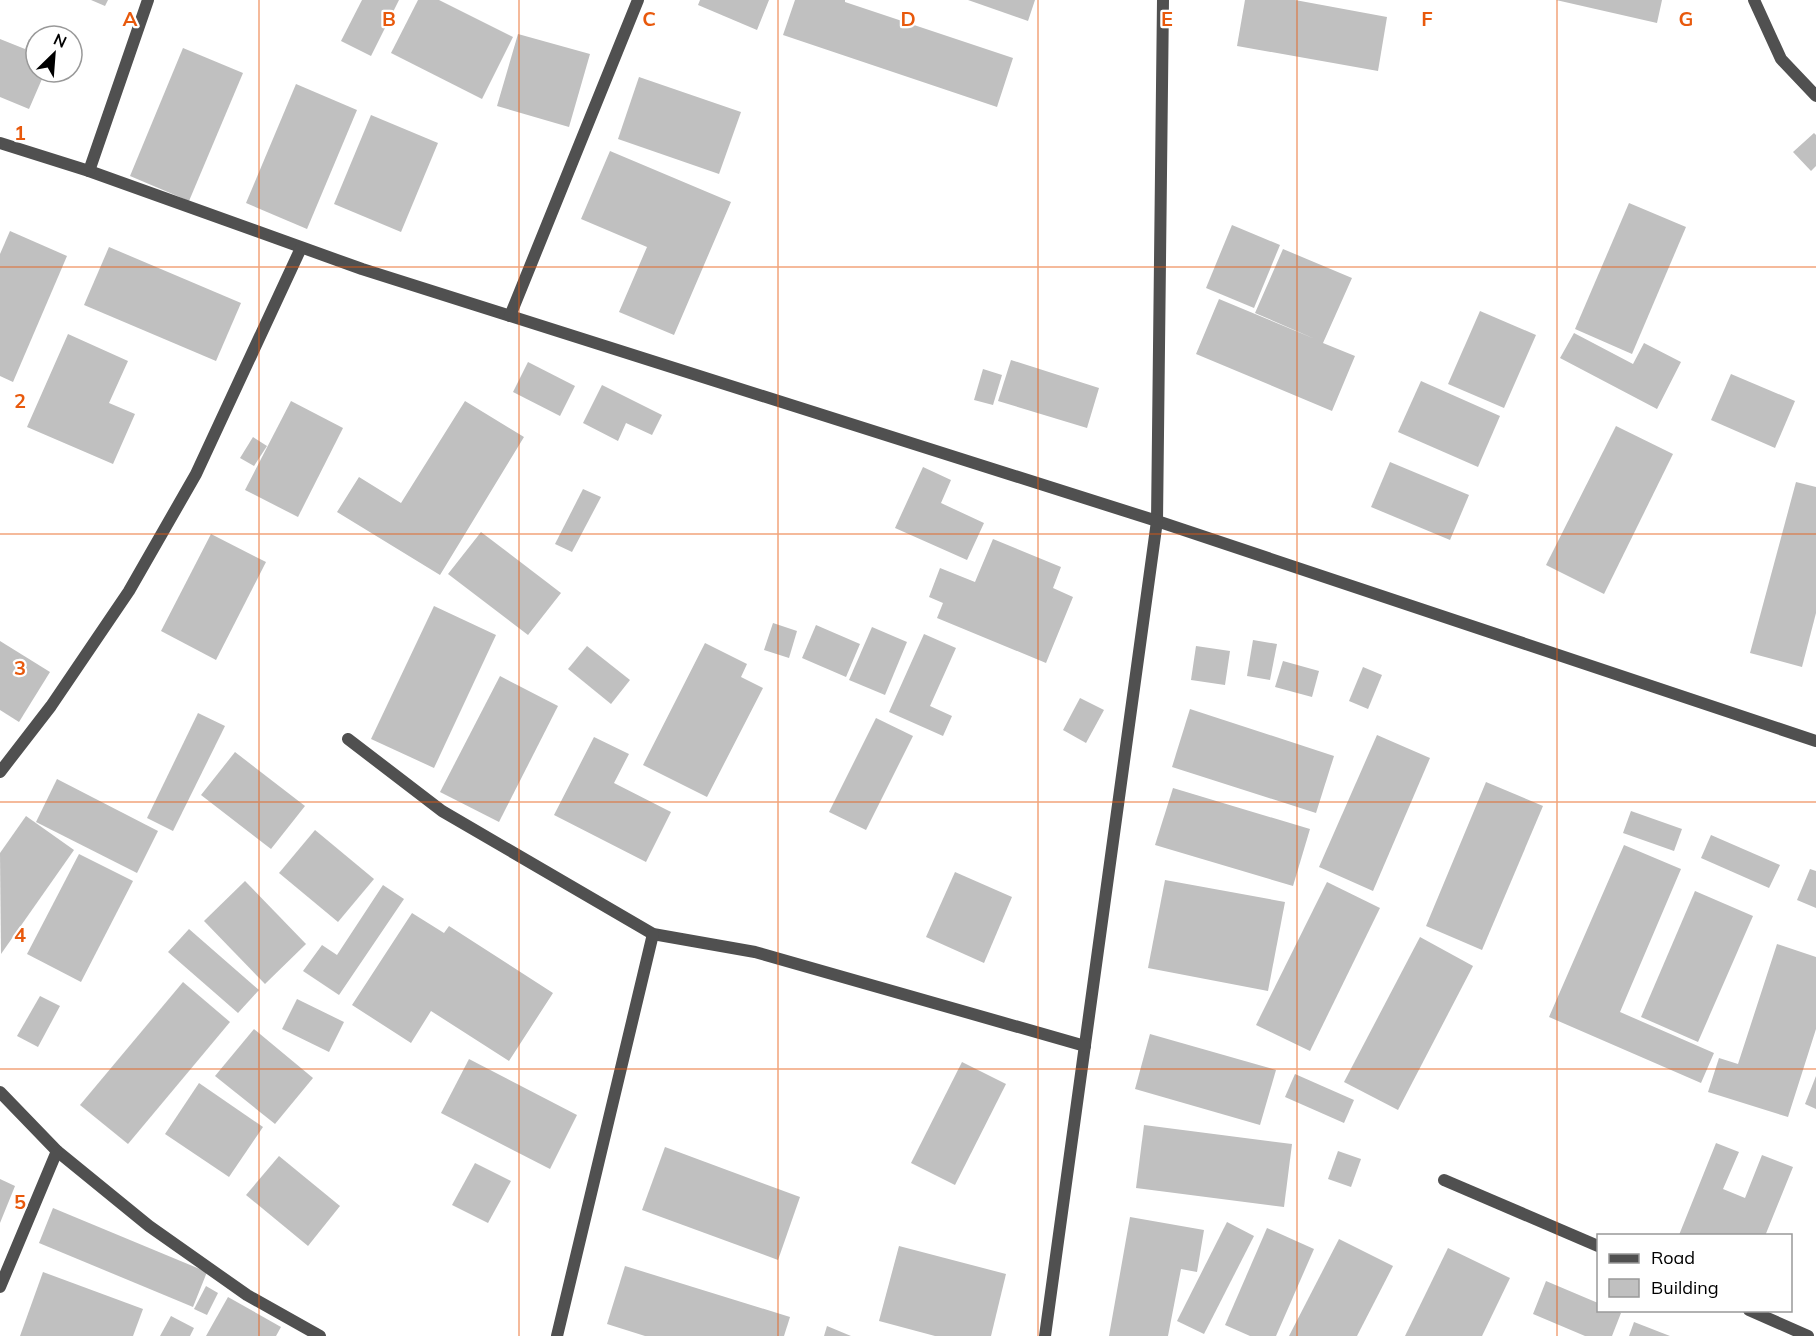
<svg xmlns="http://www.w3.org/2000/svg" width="1816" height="1336" font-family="Mulish,sans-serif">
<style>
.building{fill:#c0c0c0}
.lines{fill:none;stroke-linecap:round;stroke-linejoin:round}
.street{stroke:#505050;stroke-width:12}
.grid{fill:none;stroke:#e8590c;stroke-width:1.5;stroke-opacity:0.55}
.grid-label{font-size:20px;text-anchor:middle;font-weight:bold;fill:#e8590c;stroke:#fff;stroke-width:4.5;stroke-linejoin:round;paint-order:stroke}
</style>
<rect width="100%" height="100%" fill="#fff"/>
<!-- building -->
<g class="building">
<path d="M91,0H108L105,6Z"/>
<path d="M362,0H399L371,56L341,41Z"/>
<path d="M418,0H439L513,37L482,99L391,53Z"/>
<path d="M700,0H769L757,30L698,5Z"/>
<path d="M795,0H845V2L1013,58L997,107L783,35Z"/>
<path d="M968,0H1035L1028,21Z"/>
<path d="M1245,0H1295L1387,17L1378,71L1237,46Z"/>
<path d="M1556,0H1662L1657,23Z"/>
<path d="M518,34L590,54L569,127L497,106Z"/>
<path d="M0,39L25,49L29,39L36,42V72H45L29,109L0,97Z"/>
<path d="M183,48L243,73L189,201L130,176Z"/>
<path d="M639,77L741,112L719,174L618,139Z"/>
<path d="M296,84L357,110L307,229L246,203Z"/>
<path d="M371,115L438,143L401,232L334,204Z"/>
<path d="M1814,133L1816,135V166L1811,171L1793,152Z"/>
<path d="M610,151L731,202L674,335L619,312L647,247L581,219Z"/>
<path d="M1629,203L1686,227L1632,354L1575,329Z"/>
<path d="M1232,225L1280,245L1254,308L1206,288Z"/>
<path d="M10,231L67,256L13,382L0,376V254Z"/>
<path d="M109,247L241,303L216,361L84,305Z"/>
<path d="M1283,249L1352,278L1323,343L1355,356L1332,411L1196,354L1219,299L1315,339L1255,313Z"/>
<path d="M1480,311L1536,335L1504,408L1448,384Z"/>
<path d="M1574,333L1633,364L1644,343L1681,362L1657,409L1560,358Z"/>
<path d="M68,334L128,361L109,403L135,414L113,464L27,427Z"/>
<path d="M1011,360L1099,388L1087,428L998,401Z"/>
<path d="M528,362L575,386L560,416L513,392Z"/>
<path d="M983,369L1002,375L993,405L974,400Z"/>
<path d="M1731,374L1795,401L1775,448L1711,420Z"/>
<path d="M1421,381L1500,416L1478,467L1398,432Z"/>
<path d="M602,385L662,415L652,435L626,423L618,441L583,423Z"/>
<path d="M291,401L343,428L298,517L245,490Z"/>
<path d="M465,401L524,437L440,575L337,512L359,477L401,503Z"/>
<path d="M1616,426L1673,454L1604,594L1546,565Z"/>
<path d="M253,437L267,446L254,466L240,458Z"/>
<path d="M1390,462L1469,495L1450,540L1371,507Z"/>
<path d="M923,467L951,480L941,503L984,523L967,560L895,528Z"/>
<path d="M1796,482L1816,487V613L1802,667L1750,653Z"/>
<path d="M583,489L601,497L572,552L555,544Z"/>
<path d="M481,532L561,593L528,635L448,574Z"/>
<path d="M211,534L266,562L216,660L161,631Z"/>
<path d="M993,539L1061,567L1053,588L1073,597L1046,663L937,618L943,603L929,597L940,568L975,582Z"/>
<path d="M434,606L496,635L434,768L371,739Z"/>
<path d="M773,623L797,631L789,658L764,650Z"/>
<path d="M816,625L860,644L846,677L802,658Z"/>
<path d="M872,627L907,642L885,695L849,680Z"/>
<path d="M924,634L956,648L930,706L952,716L943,736L889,712Z"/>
<path d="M1253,640L1277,644L1270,680L1247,676Z"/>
<path d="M0,641L50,672L19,722L0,710Z"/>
<path d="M705,643L747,664L741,677L763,688L707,797L643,765Z"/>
<path d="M587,646L630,680L611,704L568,669Z"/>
<path d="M1196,646L1230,651L1225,685L1191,680Z"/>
<path d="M1283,661L1319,671L1312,697L1275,687Z"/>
<path d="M1363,667L1382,675L1368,709L1349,701Z"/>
<path d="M500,676L558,706L499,822L440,792Z"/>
<path d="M1080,698L1104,710L1086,743L1063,730Z"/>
<path d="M1190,709L1334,756L1316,813L1172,767Z"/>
<path d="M198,713L225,726L173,831L147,818Z"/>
<path d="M876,718L913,736L866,830L829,812Z"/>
<path d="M1377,735L1430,758L1373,891L1319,867Z"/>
<path d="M594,737L629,754L614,783L671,812L646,862L554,815Z"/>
<path d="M235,752L305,806L271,849L201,795Z"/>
<path d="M57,779L158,831L137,873L36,822Z"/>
<path d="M1486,782L1543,806L1482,950L1426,926Z"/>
<path d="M1173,788L1310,829L1293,886L1155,845Z"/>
<path d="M1631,811L1682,829L1674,851L1623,833Z"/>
<path d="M26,816L74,850L1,954L0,853Z"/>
<path d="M315,830L374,879L338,922L279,873Z"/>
<path d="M1711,835L1780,865L1769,888L1701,858Z"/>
<path d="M1624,845L1681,869L1620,1012L1714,1053L1701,1083L1549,1017Z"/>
<path d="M79,854L133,881L81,982L27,954Z"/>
<path d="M1810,869L1816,871V908L1797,900Z"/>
<path d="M955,872L1012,897L984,963L926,937Z"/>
<path d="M1165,880L1285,902L1268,991L1148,968Z"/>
<path d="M245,881L306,944L265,984L204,921Z"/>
<path d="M1327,882L1380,908L1310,1051L1256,1025Z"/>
<path d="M383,885L404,899L339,995L303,971L322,945L337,955Z"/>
<path d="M1695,891L1753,916L1698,1042L1641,1017Z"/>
<path d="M412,913L444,933L449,926L553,993L509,1061L431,1011L411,1043L352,1005Z"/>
<path d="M189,929L259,990L238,1013L168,952Z"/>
<path d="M1420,937L1473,966L1398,1110L1344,1082Z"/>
<path d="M1777,944L1816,957V1029L1788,1117L1708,1092L1719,1058L1738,1064Z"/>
<path d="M183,982L230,1022L128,1144L80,1105Z"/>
<path d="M40,996L60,1006L38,1047L17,1036Z"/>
<path d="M297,999L344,1022L329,1052L282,1029Z"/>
<path d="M254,1029L313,1078L275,1124L215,1076Z"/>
<path d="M1150,1034L1276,1070L1260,1125L1135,1089Z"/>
<path d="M469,1059L577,1115L550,1169L441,1113Z"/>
<path d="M962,1062L1006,1084L955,1185L911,1163Z"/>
<path d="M1295,1074L1354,1100L1344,1123L1285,1097Z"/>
<path d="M1816,1076V1109L1805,1104Z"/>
<path d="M199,1083L263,1127L229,1177L165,1134Z"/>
<path d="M1144,1125L1292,1144L1284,1207L1136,1188Z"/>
<path d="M1716,1143L1739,1152L1723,1189L1745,1198L1762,1155L1793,1167L1765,1236L1679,1235Z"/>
<path d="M665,1147L800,1197L778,1260L642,1210Z"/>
<path d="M1338,1151L1361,1159L1351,1187L1328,1179Z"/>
<path d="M279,1156L340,1206L308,1246L246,1195Z"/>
<path d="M475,1163L511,1181L488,1223L452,1205Z"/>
<path d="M0,1179L15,1186L0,1223Z"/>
<path d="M53,1208L207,1272L193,1307L39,1243Z"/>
<path d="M1130,1217L1204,1230L1197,1272L1181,1269L1168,1336H1109Z"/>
<path d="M1227,1222L1254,1236L1204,1334L1177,1321Z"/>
<path d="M1267,1228L1314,1249L1276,1336H1250L1225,1325Z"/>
<path d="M1339,1239L1393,1266L1357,1336H1289Z"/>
<path d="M899,1246L1006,1274L991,1336H935L879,1321Z"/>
<path d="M1448,1248L1510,1278L1482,1336H1405Z"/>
<path d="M625,1266L790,1317L784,1336H645L607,1324Z"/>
<path d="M43,1272L143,1309L133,1336H20Z"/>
<path d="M1546,1281L1598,1303V1310H1616L1621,1313L1612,1336H1585L1533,1314Z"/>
<path d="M206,1286L218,1293L207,1315L194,1309Z"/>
<path d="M228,1297L281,1327L276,1336H206Z"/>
<path d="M171,1316L194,1328L190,1336H160Z"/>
<path d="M1634,1322L1670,1336H1629Z"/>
<path d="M827,1326L851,1336H824Z"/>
</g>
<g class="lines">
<!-- street -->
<g class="street">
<path d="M1163,0L1157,521L1816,741"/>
<path d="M1754,0L1781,59L1816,96"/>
<path d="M0,143L89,171L362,269L1157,521L1045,1336"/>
<path d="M89,171L148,0"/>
<path d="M510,316L638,0"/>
<path d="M348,739L442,811L653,934L755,952L1085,1046"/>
<path d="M0,772L51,706L129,591L196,474L301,248"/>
<path d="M0,1092L57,1151L149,1226L247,1295L320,1336"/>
<path d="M1444,1180L1598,1246"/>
<path d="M0,1287L57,1151"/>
<path d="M1749,1310L1808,1336"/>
<path d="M557,1336L653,934"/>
</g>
</g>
<!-- grid -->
<path class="grid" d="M259,0V1336M519,0V1336M778,0V1336M1038,0V1336M1297,0V1336M1557,0V1336M0,267H1816M0,534H1816M0,802H1816M0,1069H1816"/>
<g class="grid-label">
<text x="130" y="26">A</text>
<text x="389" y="26">B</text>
<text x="649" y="26">C</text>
<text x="908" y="26">D</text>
<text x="1167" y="26">E</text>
<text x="1427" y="26">F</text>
<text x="1686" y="26">G</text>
<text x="20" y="140">1</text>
<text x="20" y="408">2</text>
<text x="20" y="675">3</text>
<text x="20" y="942">4</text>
<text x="20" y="1209">5</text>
</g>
<!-- legend -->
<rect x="1597" y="1234" width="195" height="78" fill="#ffffff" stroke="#999999" stroke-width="1.5"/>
<rect x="1609" y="1254" width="30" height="9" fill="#505050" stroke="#999999" stroke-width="1.5"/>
<text x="1651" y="1264" font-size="18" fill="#000000">Road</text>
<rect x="1609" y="1279" width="30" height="18" fill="#c0c0c0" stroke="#999999" stroke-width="1.5"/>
<text x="1651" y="1294" font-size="18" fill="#000000">Building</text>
<!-- north arrow -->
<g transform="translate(54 54) rotate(25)"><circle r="28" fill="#ffffff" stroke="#999999" stroke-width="1.5"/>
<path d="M0-4.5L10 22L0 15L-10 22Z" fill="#000000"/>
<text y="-9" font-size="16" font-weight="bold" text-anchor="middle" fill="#000000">N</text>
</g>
</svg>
